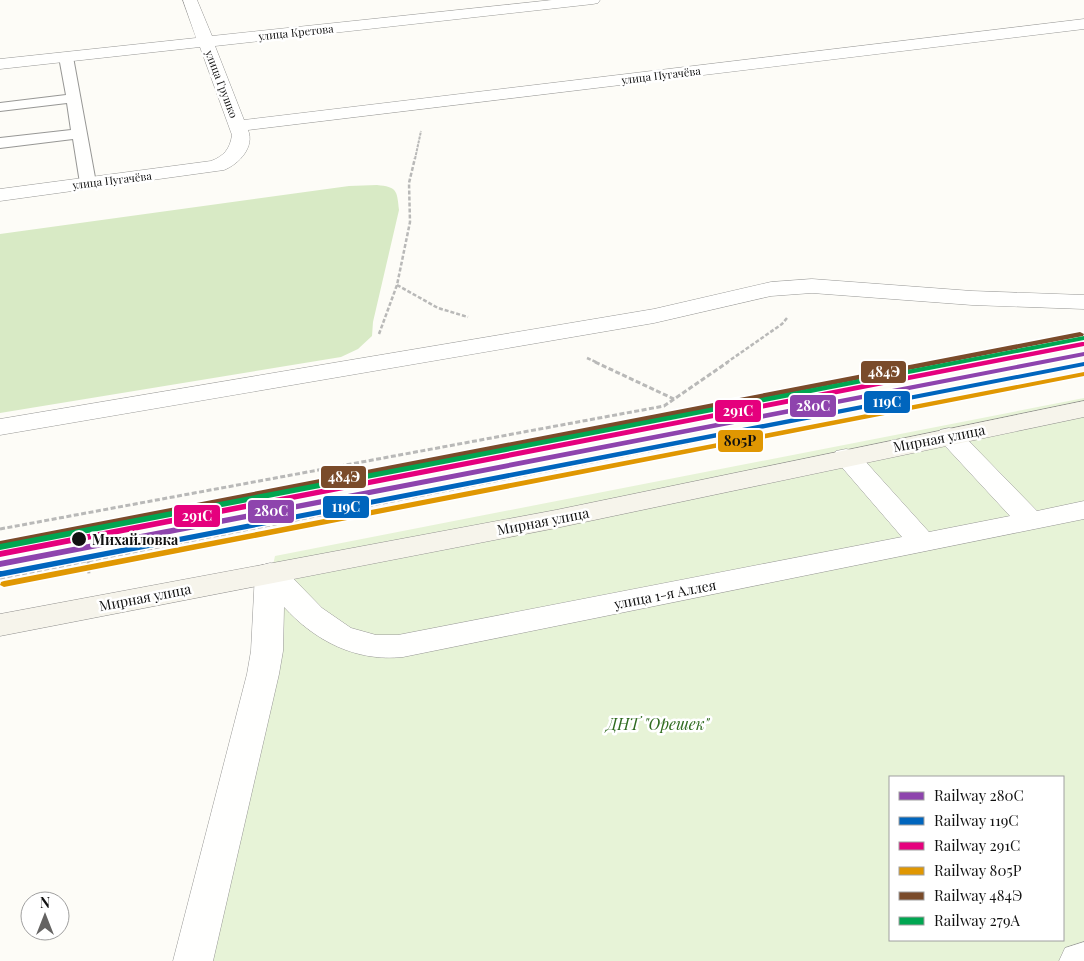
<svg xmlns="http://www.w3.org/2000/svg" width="1084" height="961" font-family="'Playfair Display',serif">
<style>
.green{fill:#e7f3d7;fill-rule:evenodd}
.forest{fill:#d8eac5}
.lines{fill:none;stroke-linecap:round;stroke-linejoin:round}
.lane-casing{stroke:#979795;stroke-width:2}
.street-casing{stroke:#979795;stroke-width:1}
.secondary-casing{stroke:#8e8d8b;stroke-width:1}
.path-far2{stroke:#b9b9b8;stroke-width:2;stroke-dasharray:3 1;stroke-linecap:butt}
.path-far1{stroke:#b9b9b8;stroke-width:2.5;stroke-dasharray:4 2;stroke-linecap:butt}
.path{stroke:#b9b9b8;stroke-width:3;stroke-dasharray:5 2.5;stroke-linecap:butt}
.lane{fill:#fffffe;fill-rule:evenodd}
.street{fill:#fffffe;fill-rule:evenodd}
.secondary{fill:#f6f4eb;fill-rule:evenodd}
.rail-1-casing{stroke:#fff;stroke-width:3}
.rail-2-casing{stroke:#fff;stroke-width:3}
.rail-3-casing{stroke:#fff;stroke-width:3}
.rail-4-casing{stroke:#fff;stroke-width:3}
.rail-5-casing{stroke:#fff;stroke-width:3}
.rail-6-casing{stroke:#fff;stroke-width:3}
.rail-1{fill:#8e44ad;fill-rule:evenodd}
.rail-2{fill:#0065bd;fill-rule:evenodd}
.rail-3{fill:#e5007d;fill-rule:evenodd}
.rail-4{fill:#e09702;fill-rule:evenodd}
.rail-5{fill:#7a4b2a;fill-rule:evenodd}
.rail-6{fill:#00a651;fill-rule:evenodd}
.stop-dot{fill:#111;stroke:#fff;stroke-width:2}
.labels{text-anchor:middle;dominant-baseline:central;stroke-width:5;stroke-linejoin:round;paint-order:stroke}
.far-street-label{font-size:11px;fill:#111;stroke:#fff}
.street-label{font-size:14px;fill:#111;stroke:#fff}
.stop-label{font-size:14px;font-weight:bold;fill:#111;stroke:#fff;text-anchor:start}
.near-park-label{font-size:16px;font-style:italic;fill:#2f6b1f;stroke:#fff}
.line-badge{stroke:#fff;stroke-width:2}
.badge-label{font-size:14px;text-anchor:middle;font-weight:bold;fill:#fff}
.pale-badge-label{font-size:14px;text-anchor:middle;font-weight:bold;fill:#111}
</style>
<rect width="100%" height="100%" fill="#fdfcf7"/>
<!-- green -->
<path class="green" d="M1084,398V961H185L275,556ZM890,777H1063V940H890Z"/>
<!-- forest -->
<path class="forest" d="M377,185C397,187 397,190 399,210L373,322L372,336L358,349L341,357L0,413V234L349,186Z"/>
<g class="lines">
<!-- lane casing -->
<g class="lane-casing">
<path id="lane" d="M66,53L73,57L96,183L94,186H82L80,183L73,139L0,148V138L71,130L67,103L0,111V103L66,95L59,57Z"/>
</g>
<!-- street casing -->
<g class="street-casing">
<g id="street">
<path d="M183,0H197L212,36L552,0H600L598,3L593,4L215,46L244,120L1084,19V29L248,130C255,147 239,164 224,170L0,201V189L211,161C224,156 230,149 232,135L200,47L0,69V59L196,38Z"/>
<path d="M812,279L972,291L1084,295V309L972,305L812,293L771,296L654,323L0,435V419L654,309L771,282Z"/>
<path d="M949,428L958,430L1037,511L1084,501V519L403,657C356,662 315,641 284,607L283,651L279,674L213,961H173L247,674L251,651L255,573L259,566L270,563L281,566L322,608L351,628L376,635H398L902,537L833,457L836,451L846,449L856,451L929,532L1010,516L936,436L940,430Z"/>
<path d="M1084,942V961H1059L1065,948Z"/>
</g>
</g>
<!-- secondary casing -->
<g class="secondary-casing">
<path id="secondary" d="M1084,401V417L556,528L0,636V614L556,510Z"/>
</g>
<!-- path-far2 -->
<path class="path-far2" d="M415,159L421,131"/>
<!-- path-far1 -->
<g class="path-far1">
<path d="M397,285L438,308L468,317"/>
<path d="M379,334L397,285L410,222L409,183L415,158"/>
<path d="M587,358L598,363"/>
<path d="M726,363L782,324L787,318"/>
</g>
<!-- path -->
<g class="path">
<path d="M595,362L674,399"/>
<path d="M0,529L664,406L728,362"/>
<path d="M88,561L89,575"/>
<path d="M0,578L688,443"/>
</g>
<!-- lane -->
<use href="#lane" class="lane"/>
<!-- street -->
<use href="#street" class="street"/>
<!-- secondary -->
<use href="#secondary" class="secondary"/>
<!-- rail-1 casing -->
<g class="rail-1-casing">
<path id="rail-1" d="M1084,352V356L0,567V561Z"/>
</g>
<!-- rail-2 casing -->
<g class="rail-2-casing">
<path id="rail-2" d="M1084,362V366L0,577V571H2Z"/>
</g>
<!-- rail-3 casing -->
<g class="rail-3-casing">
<path id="rail-3" d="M1082,342H1084V346L0,557V551Z"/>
</g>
<!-- rail-4 casing -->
<g class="rail-4-casing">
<path id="rail-4" d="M1084,372V376L4,587L0,585L1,582L4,581Z"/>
</g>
<!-- rail-5 casing -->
<g class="rail-5-casing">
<path id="rail-5" d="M1080,332L1084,334L1083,336L0,547V541Z"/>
</g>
<!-- rail-6 casing -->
<g class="rail-6-casing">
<path id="rail-6" d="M1084,336V340L0,550V544Z"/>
</g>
<!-- rail-1 -->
<use href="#rail-1" class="rail-1"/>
<!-- rail-2 -->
<use href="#rail-2" class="rail-2"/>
<!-- rail-3 -->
<use href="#rail-3" class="rail-3"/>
<!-- rail-4 -->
<use href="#rail-4" class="rail-4"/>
<!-- rail-5 -->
<use href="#rail-5" class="rail-5"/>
<!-- rail-6 -->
<use href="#rail-6" class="rail-6"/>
</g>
<!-- markers -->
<circle class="stop-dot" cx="79" cy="539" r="8"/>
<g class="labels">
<!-- far-street labels -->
<g class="far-street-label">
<text transform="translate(296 32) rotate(-6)">улица Кретова</text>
<text transform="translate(661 75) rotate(-7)">улица Пугачёва</text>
<text transform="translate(222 84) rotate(69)">улица Грушко</text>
<text transform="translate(112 180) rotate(-7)">улица Пугачёва</text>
</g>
<!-- street labels -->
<g class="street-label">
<text transform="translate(939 438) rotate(-11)">Мирная улица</text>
<text transform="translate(543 521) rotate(-11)">Мирная улица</text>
<text transform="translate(665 594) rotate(-11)">улица 1-я Аллея</text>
<text transform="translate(145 597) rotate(-11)">Мирная улица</text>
</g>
<!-- stop labels -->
<g class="stop-label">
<text x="92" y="539">Михайловка</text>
</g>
<!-- near-park labels -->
<g class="near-park-label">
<text x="658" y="723">ДНТ "Орешек"</text>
</g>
</g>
<g class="line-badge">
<rect x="860" y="360" width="47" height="24" rx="5" fill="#7a4b2a"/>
<rect x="863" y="390" width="48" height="24" rx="5" fill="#0065bd"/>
<rect x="789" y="394" width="48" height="24" rx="5" fill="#8e44ad"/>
<rect x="714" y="399" width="48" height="24" rx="5" fill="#e5007d"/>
<rect x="717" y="429" width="47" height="24" rx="5" fill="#e09702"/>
<rect x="320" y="465" width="47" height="24" rx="5" fill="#7a4b2a"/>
<rect x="322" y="495" width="48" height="24" rx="5" fill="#0065bd"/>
<rect x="247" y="499" width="48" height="25" rx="5" fill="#8e44ad"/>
<rect x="173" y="504" width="48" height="24" rx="5" fill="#e5007d"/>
</g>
<g class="badge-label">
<text x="884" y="377">484Э</text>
<text x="887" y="407">119С</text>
<text x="813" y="411">280С</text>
<text x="738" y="416">291С</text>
<text x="344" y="482">484Э</text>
<text x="346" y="512">119С</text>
<text x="271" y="516">280С</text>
<text x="197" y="521">291С</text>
</g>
<g class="pale-badge-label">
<text x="740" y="446">805Р</text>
</g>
<!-- legend -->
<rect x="889" y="776" width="175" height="165" fill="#ffffff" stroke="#a0a0a0"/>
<rect x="899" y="792" width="25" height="8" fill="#8e44ad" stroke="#a0a0a0"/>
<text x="934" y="801" font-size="15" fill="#111111">Railway 280С</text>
<rect x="899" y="817" width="25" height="8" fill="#0065bd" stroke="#a0a0a0"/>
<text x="934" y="826" font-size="15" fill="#111111">Railway 119С</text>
<rect x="899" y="842" width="25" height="8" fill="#e5007d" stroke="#a0a0a0"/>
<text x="934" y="851" font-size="15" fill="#111111">Railway 291С</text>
<rect x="899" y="867" width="25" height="8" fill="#e09702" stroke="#a0a0a0"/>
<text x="934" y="876" font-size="15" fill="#111111">Railway 805Р</text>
<rect x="899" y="892" width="25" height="8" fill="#7a4b2a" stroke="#a0a0a0"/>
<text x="934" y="901" font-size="15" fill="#111111">Railway 484Э</text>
<rect x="899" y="917" width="25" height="8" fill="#00a651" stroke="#a0a0a0"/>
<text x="934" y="926" font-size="15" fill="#111111">Railway 279А</text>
<!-- north arrow -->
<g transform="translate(45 916)"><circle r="24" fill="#ffffff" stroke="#a0a0a0"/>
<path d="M0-4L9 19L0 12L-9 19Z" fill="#646362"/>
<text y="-8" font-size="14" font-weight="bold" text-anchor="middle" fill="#111111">N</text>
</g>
</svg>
